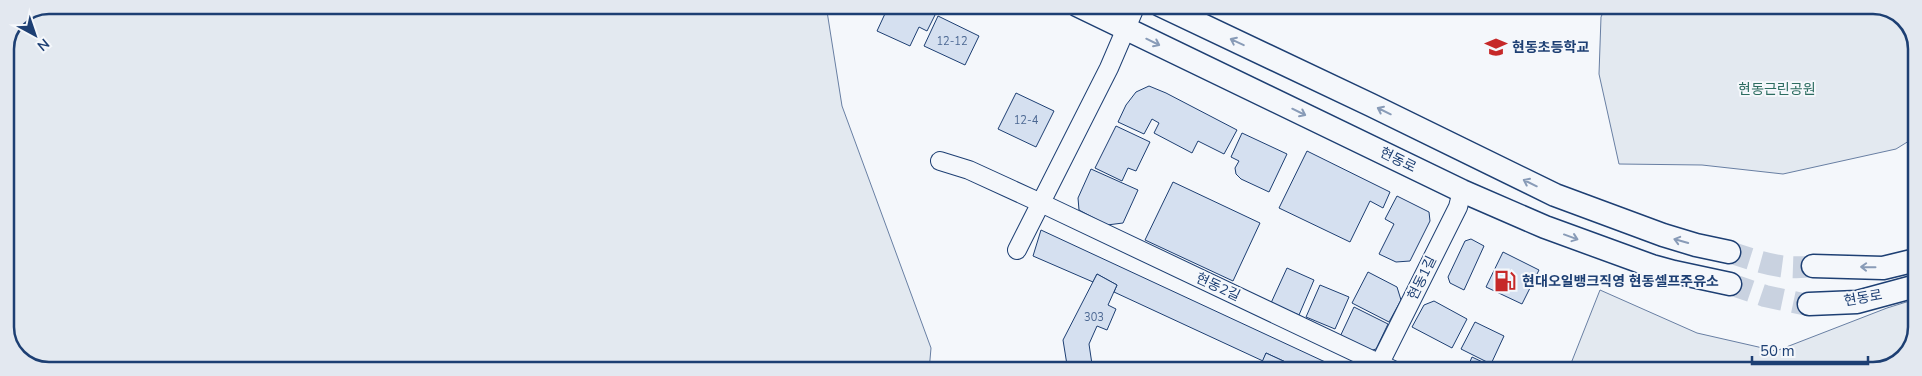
<svg xmlns="http://www.w3.org/2000/svg" width="1922" height="376" font-family="'Nunito Sans','Noto Sans KR',sans-serif">
<style>
.green{fill:#e3e9f0;stroke:#687fa3}
.building{fill:#d5e0f0;stroke:#1d3f73}
.lines{fill:none;stroke-linecap:round;stroke-linejoin:round}
.major-tunnel{stroke:#c9d2e0;stroke-width:22;stroke-dasharray:22 11;stroke-linecap:butt}
.minor-casing{stroke:#1d3f73;stroke-width:20}
.major-casing{stroke:#1d3f73;stroke-width:25}
.minor{stroke:#f4f7fb;stroke-width:18}
.major{stroke:#f4f7fb;stroke-width:22}
.oneway{stroke:#889bb7}
.labels{text-anchor:middle;dominant-baseline:central;stroke-width:4;stroke-linejoin:round;paint-order:stroke}
.number-label{font-size:11px;fill:#4b6792}
.poi-label{font-size:14px;font-weight:bold;fill:#1d3f73;stroke:#f4f7fb;text-anchor:start}
.park-label{font-size:14px;fill:#2c6c60;stroke:#f4f7fb}
.street-label{font-size:14px;fill:#1d3f73;stroke:#f4f7fb}
.rim{fill:none;stroke:#1d3f73;stroke-width:2.5}
</style>
<rect width="100%" height="100%" fill="#f4f7fb"/>
<!-- green -->
<g class="green">
<path d="M49,5H826L842,106L931,348L929,371L40,370L18,358L5,333V48L18,18Z"/>
<path d="M1606,6H1882L1906,20L1917,43V136L1896,149L1783,174L1702,165L1619,164L1599,74L1601,17Z"/>
<path d="M1600,290L1697,333L1776,351L1887,308L1916,299V336L1902,360L1874,371H1568Z"/>
</g>
<!-- building -->
<g class="building">
<path d="M889,5H926L937,11L927,31L919,27L910,46L877,31Z"/>
<path d="M938,16L979,36L965,65L924,46Z"/>
<path d="M1149,86L1166,93L1237,130L1224,154L1198,141L1192,153L1154,133L1159,123L1152,119L1144,134L1118,122L1126,105L1136,92Z"/>
<path d="M1016,93L1054,111L1036,147L998,129Z"/>
<path d="M1116,126L1150,142L1136,171L1128,168L1122,181L1095,168Z"/>
<path d="M1242,133L1287,154L1269,192L1241,179L1236,174L1235,168L1239,161L1231,157Z"/>
<path d="M1307,151L1390,192L1383,208L1370,201L1350,242L1279,208Z"/>
<path d="M1091,169L1138,190L1123,223L1107,225L1079,210L1078,198Z"/>
<path d="M1173,182L1260,223L1233,281L1145,240Z"/>
<path d="M1397,196L1429,212L1430,221L1410,261L1396,262L1379,254L1394,224L1385,219Z"/>
<path d="M1041,230L1336,367L1334,371H1289L1292,365L1266,353L1263,361L1114,292L1117,285L1097,274L1093,282L1033,256Z"/>
<path d="M1471,239L1484,246L1464,290L1450,283L1448,277L1465,241Z"/>
<path d="M1503,252L1539,270L1522,304L1486,287Z"/>
<path d="M1287,268L1314,280L1299,315L1271,303Z"/>
<path d="M1368,272L1397,287L1401,300L1389,322L1352,303Z"/>
<path d="M1097,274L1117,285L1108,305L1116,309L1107,330L1097,326L1089,344L1093,371H1068L1063,340Z"/>
<path d="M1320,285L1349,297L1335,329L1306,317Z"/>
<path d="M1434,301L1467,319L1452,348L1412,327L1424,305Z"/>
<path d="M1354,307L1388,324L1376,349L1363,353L1338,341Z"/>
<path d="M1475,322L1504,336L1491,364L1461,349Z"/>
<path d="M1266,353L1292,365L1289,371H1258Z"/>
<path d="M1472,357L1495,368L1494,371H1466Z"/>
</g>
<g class="lines">
<!-- major-tunnel -->
<g class="major-tunnel">
<path d="M1729,252C1758,261 1782,271 1813,266"/>
<path d="M1730,284L1765,296L1803,304H1809"/>
</g>
<!-- minor casing -->
<g class="minor-casing">
<g id="minor">
<path d="M940,161L969,170L1041,203L1395,371"/>
<path d="M1017,250L1109,68L1136,5"/>
<path d="M1376,371L1458,207L1462,191"/>
</g>
</g>
<!-- major casing -->
<g class="major-casing">
<g id="major">
<path d="M1077,5L1462,191L1545,227L1652,266L1674,272L1730,284"/>
<path d="M1160,5L1371,105L1555,195L1663,235L1696,245L1729,252"/>
<path d="M1813,266L1883,268L1916,260"/>
<path d="M1809,304L1857,302L1916,286"/>
</g>
</g>
<!-- minor -->
<use href="#minor" class="minor"/>
<!-- major -->
<use href="#major" class="major"/>
</g>
<!-- one-way arrows -->
<defs><path id="oneway-shaft" d="M-6 0H5M1.5-3L5.5 0L1.5 3" fill="none" stroke-width="1.6" stroke-linecap="round" stroke-linejoin="round" transform="scale(1.25)"/></defs>
<g class="oneway">
<use href="#oneway-shaft" transform="translate(1153 42) rotate(26)"/>
<use href="#oneway-shaft" transform="translate(1237 42) rotate(-155)"/>
<use href="#oneway-shaft" transform="translate(1384 111) rotate(-154)"/>
<use href="#oneway-shaft" transform="translate(1299 112) rotate(26)"/>
<use href="#oneway-shaft" transform="translate(1530 183) rotate(-154)"/>
<use href="#oneway-shaft" transform="translate(1571 237) rotate(20)"/>
<use href="#oneway-shaft" transform="translate(1681 241) rotate(-164)"/>
<use href="#oneway-shaft" transform="translate(1868 267) rotate(-179)"/>
</g>
<!-- icons -->
<defs>
<g id="school-bare" transform="scale(1.725)"><path d="M0-5L7-2L0 1L-7-2ZM-4 1L0 2.5L4 1V4Q0 6-4 4Z" fill="#c62828" stroke="#f4f7fb" stroke-width="2.5" paint-order="stroke"/></g>
<g id="fuel-bare" transform="scale(1.725)"><path d="M-5.5-6h7V0h2V4h1.3V-2.5L3-4.5l.8-.8L6-3V5H2.5V1h-1V6h-7ZM-4.2-4.7v3.2H.2V-4.7Z" fill="#c62828" stroke="#f4f7fb" stroke-width="2.5" paint-order="stroke"/></g>
</defs>
<g fill-rule="evenodd">
<use href="#school-bare" x="1496" y="47"/>
<use href="#fuel-bare" x="1505" y="281"/>
</g>
<g class="labels">
<!-- number labels -->
<g class="number-label">
<text x="952" y="41">12-12</text>
<text x="1026" y="120">12-4</text>
<text x="1094" y="317">303</text>
</g>
<!-- poi labels -->
<g class="poi-label">
<text x="1512" y="47">현동초등학교</text>
<text x="1522" y="281">현대오일뱅크직영 현동셀프주유소</text>
</g>
<!-- park labels -->
<g class="park-label">
<text x="1777" y="89">현동근린공원</text>
</g>
<!-- street labels -->
<g class="street-label">
<text transform="translate(1398 160) rotate(26)">현동로</text>
<text transform="translate(1422 278) rotate(-64)">현동1길</text>
<text transform="translate(1218 287) rotate(25)">현동2길</text>
<text transform="translate(1863 298) rotate(-10)">현동로</text>
</g>
</g>
<!-- crop -->
<path d="M0 0H1922V376H0ZM49 14H1873A35 35 0 0 1 1908 49V327A35 35 0 0 1 1873 362H49A35 35 0 0 1 14 327V49A35 35 0 0 1 49 14Z" fill="#e3e8f0" fill-rule="evenodd"/>
<path class="rim" d="M49 14H1873A35 35 0 0 1 1908 49V327A35 35 0 0 1 1873 362H49A35 35 0 0 1 14 327V49A35 35 0 0 1 49 14Z"/>
<!-- north arrow -->
<g transform="translate(35 35) rotate(140)" stroke="#f4f7fb" stroke-width="4" paint-order="stroke">
<path d="M0-4L9 19L0 12L-9 19Z" fill="#1d3f73"/>
<text y="-8" font-size="14" font-weight="bold" text-anchor="middle" fill="#1d3f73">N</text>
</g>
<!-- scale -->
<path d="M1752 356v8h116v-8" fill="none" stroke="#1d3f73" stroke-width="2.5"/>
<text x="1760" y="356" font-size="15" fill="#1d3f73" stroke="#f4f7fb" stroke-width="4" paint-order="stroke">50 m</text>
</svg>
